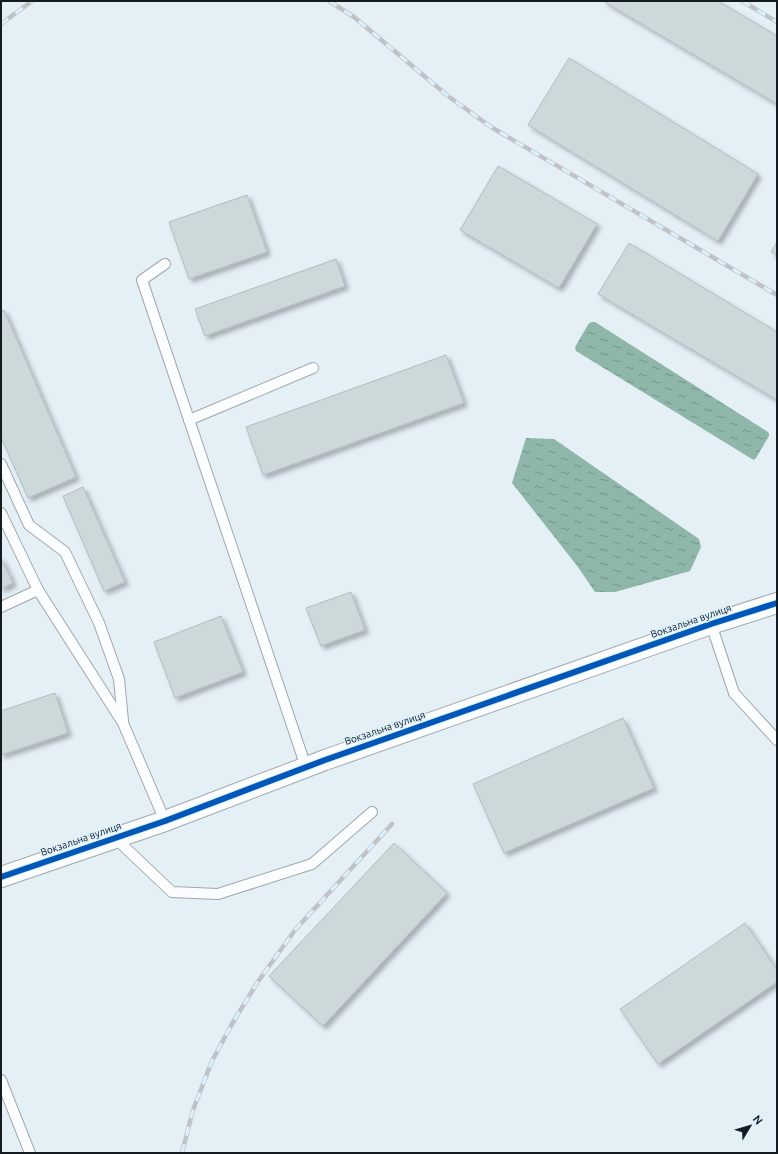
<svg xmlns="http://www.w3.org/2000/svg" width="778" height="1154" font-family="Ubuntu,sans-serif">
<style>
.water{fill:url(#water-ripples)}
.building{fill:#cdd8db;stroke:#b2bcc0;filter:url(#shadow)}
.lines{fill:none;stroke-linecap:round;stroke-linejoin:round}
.lane-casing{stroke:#9fa8ad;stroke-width:12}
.street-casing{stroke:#9fa8ad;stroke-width:22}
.lane{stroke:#fbfdfe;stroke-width:10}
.street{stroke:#fbfdfe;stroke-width:20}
.rail-casing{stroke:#bfc3c5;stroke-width:4.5}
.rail{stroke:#dcf1fe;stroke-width:3;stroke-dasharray:9;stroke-linecap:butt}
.cycleway-casing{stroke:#dcf1fe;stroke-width:8}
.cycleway{stroke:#0057b8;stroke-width:6}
.labels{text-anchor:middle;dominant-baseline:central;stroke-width:3;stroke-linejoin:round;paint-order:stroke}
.street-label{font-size:10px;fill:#151c21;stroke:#dcf1fe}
</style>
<defs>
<pattern id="water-ripples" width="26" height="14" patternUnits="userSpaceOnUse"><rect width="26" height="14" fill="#8eb6a9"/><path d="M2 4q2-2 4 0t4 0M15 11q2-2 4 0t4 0" fill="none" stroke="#739389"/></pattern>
<filter id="shadow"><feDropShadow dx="3.5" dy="3.5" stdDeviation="2" flood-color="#0004"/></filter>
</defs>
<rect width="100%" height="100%" fill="#e4eff6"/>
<!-- water -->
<g class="water">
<path d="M592,322H595L768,432L769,434V436L756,458L754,460L752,459L576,351L575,347L589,323Z"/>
<path d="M526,438L554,439L699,539L701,547L690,571L615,592H595L578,567L512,483Z"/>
</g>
<!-- building -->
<g class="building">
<path d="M603,1H718L777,36V104Z"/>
<path d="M569,58L758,174L718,241L528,125Z"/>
<path d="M498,166L597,224L559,288L460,230Z"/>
<path d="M247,195L267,252L189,279L169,222Z"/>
<path d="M777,242V255L771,252Z"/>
<path d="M629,243L777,332V400L598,294Z"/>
<path d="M336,259L345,286L205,336L195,309Z"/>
<path d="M4,310L76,477L28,498L1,437V311Z"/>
<path d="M446,355L464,403L263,475L246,427Z"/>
<path d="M83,487L125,582L104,591L63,496Z"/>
<path d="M1,557L13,583L1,589Z"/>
<path d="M351,592L365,630L321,646L306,608Z"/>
<path d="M221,616L243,672L175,698L154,642Z"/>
<path d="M55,693L68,733L1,755V711Z"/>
<path d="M623,718L654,788L504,853L473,784Z"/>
<path d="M394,843L447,893L323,1026L269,976Z"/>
<path d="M745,923L777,970V982L658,1064L620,1009Z"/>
</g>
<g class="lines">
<!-- lane casing -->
<g class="lane-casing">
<g id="lane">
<path d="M165,264L142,280L306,767"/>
<path d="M189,420L313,368"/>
<path d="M1,464L29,525L65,552L99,623L119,679L123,721"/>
<path d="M1,513L38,590L123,723L165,821"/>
<path d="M1,607L38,590"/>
<path d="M711,624L734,693L777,740"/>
<path d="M115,838L172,892L218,894L312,864L372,812"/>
<path d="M1,1080L30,1153"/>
</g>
</g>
<!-- street casing -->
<g class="street-casing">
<path id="street" d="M1,877L165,821L325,760L711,624L777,603"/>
</g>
<!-- lane -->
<use href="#lane" class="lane"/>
<!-- street -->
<use href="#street" class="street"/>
<!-- rail casing -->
<g class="rail-casing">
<g id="rail">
<path d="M329,1L354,17L448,96L491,127L777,295"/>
<path d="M742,1L777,22"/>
<path d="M1,24L32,1"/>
<path d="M182,1153L193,1110L212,1061L232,1024L257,983L295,930L392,824"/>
</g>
</g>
<!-- rail -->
<use href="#rail" class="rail"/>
<!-- cycleway casing -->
<g class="cycleway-casing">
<path id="cycleway" d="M1,877L165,821L325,760L711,624L777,603"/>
</g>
<!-- cycleway -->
<use href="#cycleway" class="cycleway"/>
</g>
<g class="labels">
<!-- street labels -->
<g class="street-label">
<text transform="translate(691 621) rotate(-19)">Вокзальна вулиця</text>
<text transform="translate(385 728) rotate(-19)">Вокзальна вулиця</text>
<text transform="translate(81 839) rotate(-19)">Вокзальна вулиця</text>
</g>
</g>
<!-- border -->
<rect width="778" height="1154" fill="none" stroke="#151c21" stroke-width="4"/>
<!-- north arrow -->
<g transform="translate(750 1126) rotate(52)" stroke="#dcf1fe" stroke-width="3" paint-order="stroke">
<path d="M0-3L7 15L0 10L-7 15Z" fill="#151c21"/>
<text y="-6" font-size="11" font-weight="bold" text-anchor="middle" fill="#151c21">N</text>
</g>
</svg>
